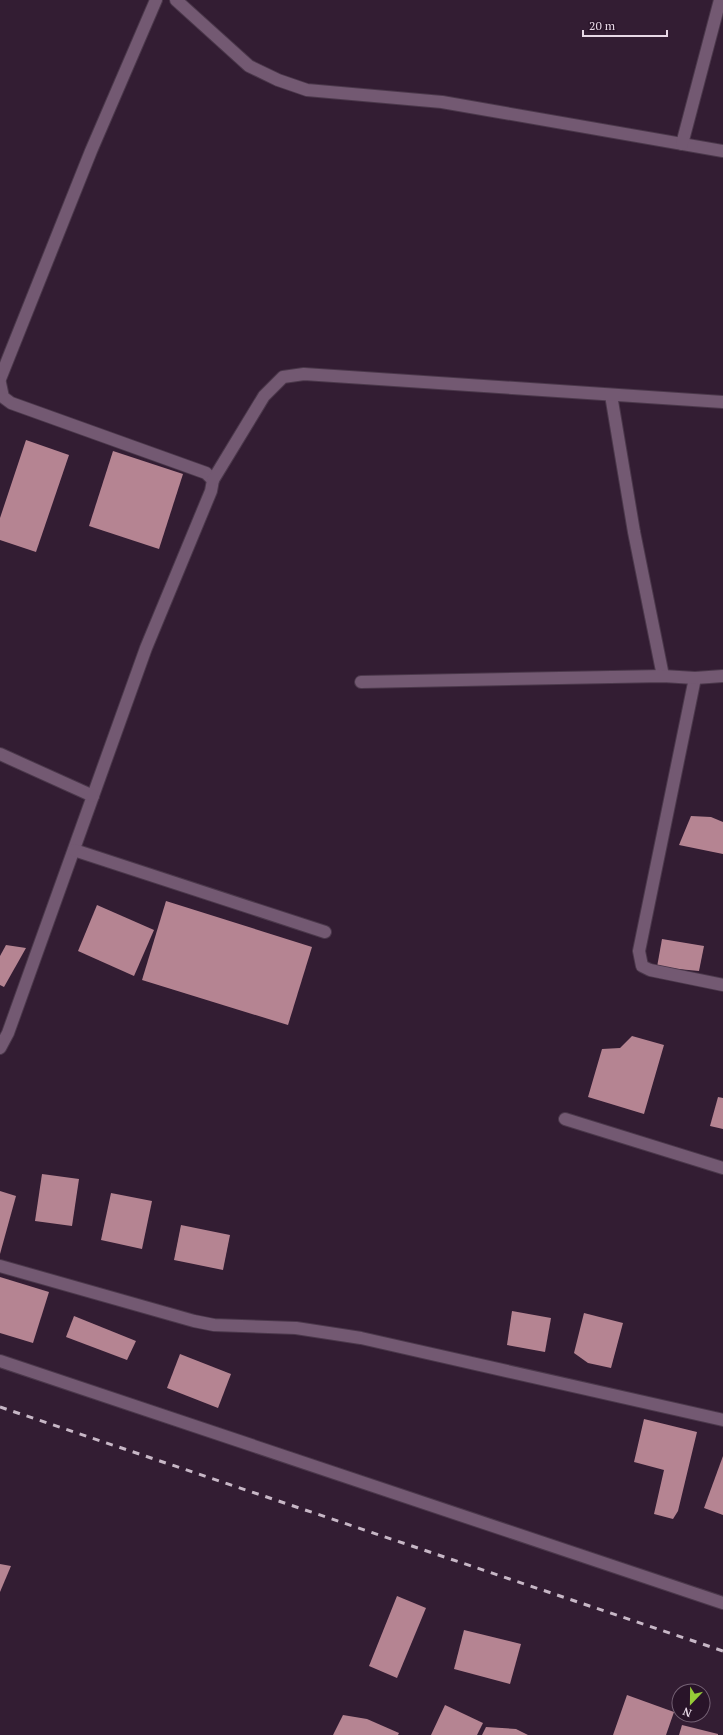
<svg xmlns="http://www.w3.org/2000/svg" width="723" height="1735" font-family="'PT Serif',serif">
<style>
.building{fill:#b58492}
.lines{fill:none;stroke-linecap:round;stroke-linejoin:round}
.street-casing{stroke:#4b384b;stroke-width:14}
.street{stroke:#735972;stroke-width:12}
.rail{stroke:#c7b7c6;stroke-width:3;stroke-dasharray:7 7;stroke-linecap:butt}
</style>
<rect width="100%" height="100%" fill="#331d33"/>
<!-- building -->
<g class="building">
<path d="M26,440L69,455L36,552L0,540V518Z"/>
<path d="M113,451L183,474L159,549L89,526Z"/>
<path d="M691,816L711,817L723,822V854L679,845Z"/>
<path d="M166,901L312,947L288,1025L142,980Z"/>
<path d="M97,905L154,930L134,976L78,951Z"/>
<path d="M662,939L704,946L699,971L657,967Z"/>
<path d="M6,945L26,948L4,987L0,985V956Z"/>
<path d="M632,1036L664,1045L644,1114L588,1097L602,1049L620,1048Z"/>
<path d="M718,1097L723,1098V1129L710,1126Z"/>
<path d="M42,1174L79,1179L72,1226L35,1221Z"/>
<path d="M0,1191L16,1196L0,1254Z"/>
<path d="M111,1193L152,1201L142,1249L101,1240Z"/>
<path d="M181,1225L230,1235L223,1270L174,1260Z"/>
<path d="M0,1277L49,1292L33,1343L0,1333Z"/>
<path d="M512,1311L551,1318L545,1352L507,1345Z"/>
<path d="M584,1313L623,1323L611,1368L588,1363L574,1353Z"/>
<path d="M74,1316L136,1341L127,1360L66,1337Z"/>
<path d="M180,1354L231,1374L218,1408L167,1388Z"/>
<path d="M644,1419L697,1432L678,1511L673,1519L654,1514L664,1470L634,1462Z"/>
<path d="M723,1456V1515L704,1508Z"/>
<path d="M0,1564L11,1566L0,1592Z"/>
<path d="M397,1596L426,1608L397,1678L369,1666Z"/>
<path d="M464,1630L521,1644L510,1684L454,1669Z"/>
<path d="M627,1695L674,1712L666,1735H613Z"/>
<path d="M445,1705L483,1723L477,1735H431Z"/>
<path d="M343,1715L367,1719L399,1733L398,1735H333Z"/>
<path d="M682,1725L718,1734V1735H679Z"/>
<path d="M486,1727L516,1729L528,1735H482Z"/>
</g>
<g class="lines">
<!-- street casing -->
<g class="street-casing">
<g id="street">
<path d="M176,0L249,66L278,80L307,90L442,102L723,151"/>
<path d="M682,144L720,0"/>
<path d="M0,379L91,151L156,0"/>
<path d="M0,383L3,397L11,403L206,473L213,480L211,491L146,648L8,1033L0,1048"/>
<path d="M611,395L634,532L663,676"/>
<path d="M213,480L264,396L283,377L304,374L723,402"/>
<path d="M695,678L639,951L642,966L650,970L723,985"/>
<path d="M361,682L663,676L695,678L723,676"/>
<path d="M0,754L93,796"/>
<path d="M74,850L325,932"/>
<path d="M565,1119L723,1168"/>
<path d="M0,1266L194,1321L214,1325L296,1328L361,1338L723,1420"/>
<path d="M0,1361L723,1603"/>
</g>
</g>
<!-- street -->
<use href="#street" class="street"/>
<!-- rail -->
<path class="rail" d="M0,1407L723,1651"/>
</g>
<!-- north arrow -->
<g transform="translate(691 1703) rotate(202)"><circle r="19" fill="#291429" stroke="#756275"/>
<path d="M0-3L7 15L0 10L-7 15Z" fill="#97cc38"/>
<text y="-6" font-size="11" font-weight="bold" text-anchor="middle" fill="#e7d8e6">N</text>
</g>
<!-- scale -->
<path d="M583 30v6h84v-6" fill="none" stroke="#e7d8e6" stroke-width="2"/>
<text x="589" y="30" font-size="12" fill="#e7d8e6" stroke="#291429" stroke-width="3" paint-order="stroke">20 m</text>
</svg>
